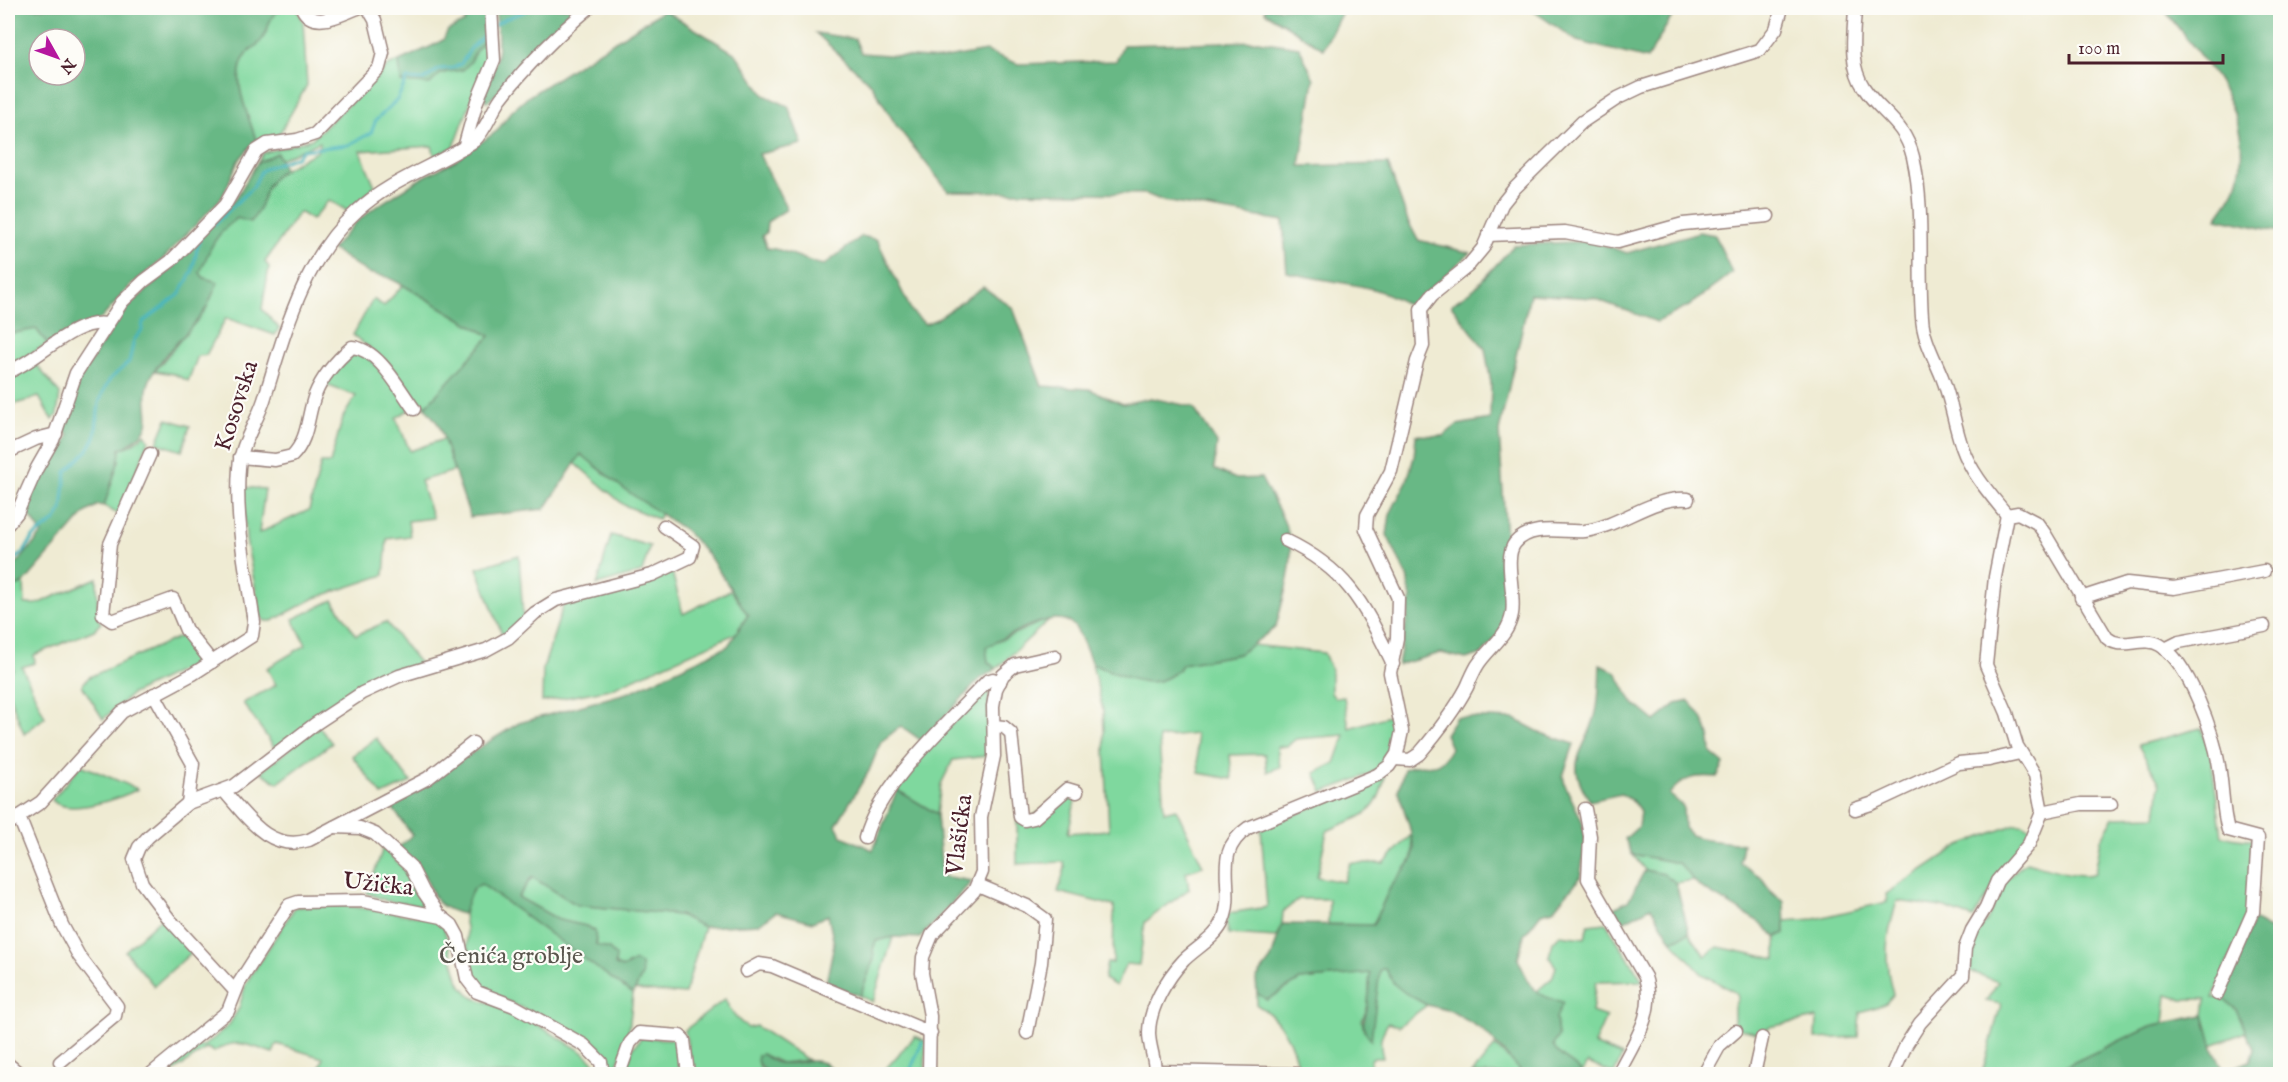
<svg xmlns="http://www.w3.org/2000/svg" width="2288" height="1082" font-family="'IM FELL English',serif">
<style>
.green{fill:#7fd89e;stroke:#647c64;stroke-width:1.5}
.forest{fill:#67b885;stroke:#586c58;stroke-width:1.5;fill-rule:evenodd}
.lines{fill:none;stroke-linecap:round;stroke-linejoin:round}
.stream{stroke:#44b4bc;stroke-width:3}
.street-casing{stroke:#9c857f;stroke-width:15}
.street{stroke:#fff;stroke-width:12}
.labels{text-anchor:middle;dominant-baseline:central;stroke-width:4.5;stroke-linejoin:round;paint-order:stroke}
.street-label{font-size:24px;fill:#4a1f2b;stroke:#fdfcf7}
.park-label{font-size:24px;fill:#5a564e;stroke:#fdfcf7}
</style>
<rect width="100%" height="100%" fill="#fdfcf7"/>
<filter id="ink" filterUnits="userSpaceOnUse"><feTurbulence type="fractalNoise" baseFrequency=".0167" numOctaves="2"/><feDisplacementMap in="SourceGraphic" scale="12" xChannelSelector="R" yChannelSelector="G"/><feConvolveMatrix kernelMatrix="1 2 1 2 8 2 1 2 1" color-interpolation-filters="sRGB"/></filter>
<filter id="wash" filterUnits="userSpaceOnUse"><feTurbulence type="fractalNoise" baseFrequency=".008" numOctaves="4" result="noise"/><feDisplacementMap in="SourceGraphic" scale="24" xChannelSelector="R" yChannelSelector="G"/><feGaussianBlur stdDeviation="1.35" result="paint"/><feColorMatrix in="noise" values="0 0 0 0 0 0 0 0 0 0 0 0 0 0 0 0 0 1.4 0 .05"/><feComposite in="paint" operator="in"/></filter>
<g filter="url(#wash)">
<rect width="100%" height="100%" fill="#efebd3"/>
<!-- green -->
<g class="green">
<path d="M287,8H297L303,21L307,85L277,138L256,140C249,116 229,78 246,55C251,49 259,45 263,38C271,24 266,14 287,8Z"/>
<path d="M489,37V52L454,147L435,157L432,146L360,151L375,186L349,212L329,200L312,220L299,212L265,262L269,267L262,309L279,328L275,335L226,318L206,355L198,356L188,381L174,374L155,371L207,307L218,282L204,278L200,273C209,249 216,233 238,218L250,222C261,211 261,196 269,183C273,175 308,155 317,152L320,142L280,159L277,153L257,163L263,153L312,139L388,66L399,61L401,82C427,80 448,74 471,61L476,49Z"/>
<path d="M403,285L490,336L425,407L377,354L353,335L373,299L384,306Z"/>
<path d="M36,329L48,344L8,367V334Z"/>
<path d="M355,353C379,356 397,391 410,409L396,418L410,451L444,439L454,471L420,481L433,518L408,521L410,536L387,539L384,575L315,598L272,621H265L261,617L246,540L243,487L265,489L259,533L309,510L321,463H330L343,417L356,396L323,384Z"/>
<path d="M36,364L60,394L57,415L52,420L39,397L9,406L8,378L27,371Z"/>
<path d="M167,419L190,426L182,451L157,443Z"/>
<path d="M145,434L149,440L119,515L104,506L119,460L120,449L131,445Z"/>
<path d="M581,454L624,489L661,514L658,519L624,505L575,463Z"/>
<path d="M611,535L650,546L642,572L597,585Z"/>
<path d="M519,555L523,617L503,637L477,568Z"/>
<path d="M672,572L683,614L731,590L748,615L735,634L610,689L542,702L543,669L564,603L626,590Z"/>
<path d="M97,578L98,619L101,623L94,630L34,655L35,663L22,667L45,717L24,734L8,692V672L13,670L8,647V586H18L24,583L25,604H37Z"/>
<path d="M333,600L356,635L386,622L421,665L373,680L276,750L243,703L276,685L267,668L306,645L293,619Z"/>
<path d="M1052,617L996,669L988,662L985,647Z"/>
<path d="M184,635L202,657L199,662L132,694L103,719L82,685L89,677Z"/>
<path d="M1252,645L1324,653L1331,670V693L1335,698L1344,697L1349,728L1395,714C1398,775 1372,772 1323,792L1315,773L1335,763L1345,735L1296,739L1287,746L1277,747L1280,767L1267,772L1265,754L1230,755L1232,779L1199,773L1196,734L1159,738L1164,812L1176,809L1203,866L1186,872L1189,889L1145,922L1139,965L1126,964L1116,986L1104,979L1107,963H1113L1114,906L1058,892L1065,868L1064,862L1017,864V817L1022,823L1065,796L1076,797L1068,833L1109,830L1103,710L1092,664C1125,676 1158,697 1183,664L1239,654Z"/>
<path d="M989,688L987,756L953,760L941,784L937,814L897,790L915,763L985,689Z"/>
<path d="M318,726L332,743L278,783L261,772Z"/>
<path d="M2201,728L2210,750L2222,836L2253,840L2250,911L2213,998L2220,997L2236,1009L2246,1032L2212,1045L2204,1015L2206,999H2182L2167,995L2164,1023L2151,1026L2049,1074H1982L2001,1004L1986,1001L1998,982L1970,971L1973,939L1987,921L2004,881L2026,862C2043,866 2079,880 2095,873L2101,839L2114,817L2156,816L2160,784L2138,745Z"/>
<path d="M376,738L411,782L382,795L352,756Z"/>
<path d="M81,765L138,789C121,798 67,817 52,800Z"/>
<path d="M1385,776C1376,818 1363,814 1327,831L1317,877L1344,882L1350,863H1384L1411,835C1418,868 1402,866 1389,890C1383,901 1379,914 1373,925L1328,924L1329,899H1299L1283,912L1282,924L1276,937L1229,934L1226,923L1229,913L1267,907L1261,829Z"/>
<path d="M2016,824H2023L2032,830L1973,918L1942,907L1897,901C1886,938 1883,957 1893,995L1885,1004L1860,1012L1858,1037L1816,1039L1817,1018L1768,1027L1767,1032L1760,1034L1734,1027V1007L1738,998L1736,993L1702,974L1672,941L1689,933L1705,956L1718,947L1776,959V937L1785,933V921L1815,919L1887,902L1886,894L1960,845Z"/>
<path d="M383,848L411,876L415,892L427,906L387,901L367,893Z"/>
<path d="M1632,854L1678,863L1694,880L1676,883L1664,874L1645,870Z"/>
<path d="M532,877L577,905L679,915L704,927L685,994L635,990L642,975L615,965L596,946L595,931L586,926L559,920L518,897Z"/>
<path d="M481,883L633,994L628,1039L614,1071C608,1063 605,1051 597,1045C570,1023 489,1002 473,976C462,960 470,940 465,923C462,911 469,889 481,883Z"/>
<path d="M341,905L436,919L444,928L459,982L467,992L474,998L513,1010L583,1052L594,1062L599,1074H318L323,1058L277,1044L273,1053C250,1046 236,1036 214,1052L207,1048L173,1072L164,1066L191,1048L203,1046L214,1038L229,1025L239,1008L246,983L295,907Z"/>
<path d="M161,918L192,952L154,986L125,951Z"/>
<path d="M1606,923L1643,981L1596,982L1592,1012L1606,1017L1594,1044L1622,1056L1614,1074L1588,1063L1582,1073C1574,1061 1557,1058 1552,1045L1558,1037L1556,1018L1537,991L1552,978L1556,967L1549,956L1553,942L1560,935L1585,938L1588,925Z"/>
<path d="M893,937L873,1002L860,996L874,959L873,949L876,941Z"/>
<path d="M1385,968C1396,987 1408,995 1427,1005L1399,1026L1388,1023C1380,1036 1379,1043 1383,1058H1372L1367,1074H1307L1297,1067C1294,1043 1278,1016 1257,1005V993L1267,1000L1300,980L1370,973L1368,1007L1362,1020L1364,1032L1380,969Z"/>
<path d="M725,999C730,1012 737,1020 748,1028L756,1026L808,1060L781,1063L762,1054L759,1067L768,1074H692L685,1030Z"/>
<path d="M915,1036L926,1041L925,1074H881Z"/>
<path d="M641,1038L675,1039L679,1042L684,1074H624L633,1048Z"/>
<path d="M1495,1046L1520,1070L1515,1074H1472Z"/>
</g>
<!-- forest -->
<g class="forest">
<path d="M8,8H287C266,14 272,24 263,38C259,45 251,49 246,55C229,78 249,116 256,140L238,161L223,196L161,261L130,286L102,318L48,344L36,329L8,334ZM39,39H75V75H39Z"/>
<path d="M465,8H485L489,37L476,50L471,61L463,70L441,73L430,84L401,82L399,61L432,46L443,40L448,30L465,22Z"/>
<path d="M495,8H583L549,36L503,89L487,102L483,97C499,57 501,51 495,8Z"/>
<path d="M1265,8H1344L1323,49L1265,12Z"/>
<path d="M1529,8H1677L1647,59L1577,41Z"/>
<path d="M2163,8H2280V232L2217,218C2223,208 2233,198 2236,187C2260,114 2203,62 2163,8Z"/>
<path d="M664,10L736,54L764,95L788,106L802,144L759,154L787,209L767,222L766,233L762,236L767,248C788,249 804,262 824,265L862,236L877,240L912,312L925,324L937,319L983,287L1013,308L1042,386L1089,389L1123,404L1151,398L1193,407L1217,443L1214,469L1236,479L1261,478C1271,498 1290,525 1291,548C1292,574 1282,601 1276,627L1239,654L1183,664C1158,697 1125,676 1092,664C1087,653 1082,636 1074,626C1056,605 1007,637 986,647L988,662L996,669L980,679L922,741L901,726L881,742L869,771L836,825L842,836L873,850L897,790L937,814L942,876L972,881L920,938L893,937L876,941L873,949L874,959L860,996L826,983L834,944L828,915L813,922L776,912L759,924L704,927L679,915L577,905L532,877L518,897L559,920L586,926L595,931L596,945L609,949L616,956L615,965L622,968L635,961L641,964L642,975L633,994L481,884L472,890L463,914C428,906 437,892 419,868C413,861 405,854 398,848L412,835L389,803L429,784L480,747L519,723L630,692L728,646L748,615L709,556L686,531L624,489L581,454L545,509L470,517L439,425L425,407L490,336L403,285L387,277L368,273L332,249L355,223L374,208L420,179L456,160L497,131L510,113L529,96Z"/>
<path d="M816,33L855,39L861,53L940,59L986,51L1018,64L1116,61L1123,45L1258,41L1299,47L1314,79L1300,166L1388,164L1408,221L1418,240L1470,253L1419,299L1415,311C1383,281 1328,284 1287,272L1283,221L1163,201L1146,194L948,191L896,125L871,84Z"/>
<path d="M277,153L284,169C260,183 267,206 250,222L237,218C216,233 209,249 200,273L204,278L218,282C214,290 211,299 207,307C192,332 156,357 148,385C142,403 156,424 139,436C132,442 129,446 120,449L119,460L104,506L98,505L85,513L24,583L18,586H8V570L20,560L42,534L26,510L35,481L66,442L69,434L62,431L80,378L123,311L169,271L207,226L236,198L257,163Z"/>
<path d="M1699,232L1715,235L1732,273L1689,306L1657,322L1593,298L1530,294L1499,431L1510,600L1502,630L1482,654L1466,659L1441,653L1398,665L1411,598L1407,576L1387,535L1390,514L1407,481L1414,457L1416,435L1443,436L1457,425L1490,419L1491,383L1485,349L1451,305L1475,288L1514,245L1592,241L1627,253Z"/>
<path d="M1600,665L1616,672L1632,702L1655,721L1676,704L1689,701C1703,715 1711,733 1711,753L1724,764L1717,777C1696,775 1683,777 1669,794L1683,806L1684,828L1691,835L1707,840L1743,844L1740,863L1761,877L1773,894L1784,901L1785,933L1776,937L1761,923L1700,887L1678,863L1632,854L1625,839L1638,827L1640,811L1633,801L1621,794L1590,801C1563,759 1584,756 1595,716C1600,700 1599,681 1600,665Z"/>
<path d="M1456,717L1515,719L1541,733L1574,744L1563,776L1565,785L1582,821L1586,840L1580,878L1553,910L1541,913L1524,935L1518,959C1530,986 1533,996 1563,1002L1556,1018L1558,1037L1553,1045C1557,1058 1574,1061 1582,1073L1579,1074H1524L1483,1030L1451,1011L1427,1005L1405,993L1394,984L1385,968L1380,970L1371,1040C1357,1022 1366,1022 1368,1004C1369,994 1369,983 1370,973L1300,980L1267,1000L1257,993L1256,979L1271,959L1282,924L1373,925L1390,888L1412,860L1414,848L1409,825L1398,791L1404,769C1425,758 1435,778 1451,748L1445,734Z"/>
<path d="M1645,870L1664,874L1676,883L1689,933L1672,941L1651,907L1619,924L1612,909L1628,901Z"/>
<path d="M2253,920L2280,935V1074H2049L2151,1026L2204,1015L2214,1051L2225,1071L2250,1061L2254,1049L2236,1009L2220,997Z"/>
<path d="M762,1054C767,1057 773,1062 779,1063C800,1066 821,1051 836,1074H768L757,1061L758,1055Z"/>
</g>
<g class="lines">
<!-- stream -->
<g class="stream">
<path d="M495,25C506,16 519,16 530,8"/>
<path d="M215,224L253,187L261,171L268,167L296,157L303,150L348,145L371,133L376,120L397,100L407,79L424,80L439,69L453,68L461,64L471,48L488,31"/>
<path d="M8,564L24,552L33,537L55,521L62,510L66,472L87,451L95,438L99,403L104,390L110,379L129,362L134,340L142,330L143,322L179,295L192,272L200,236"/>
<path d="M909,1074L922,1042"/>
</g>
</g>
</g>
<g filter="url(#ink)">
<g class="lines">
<!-- street casing -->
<g class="street-casing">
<g id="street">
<path d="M302,8C313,31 341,14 358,8"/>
<path d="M1855,8C1854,34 1848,64 1864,88C1881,114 1904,121 1913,157C1925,210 1918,263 1922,317C1923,339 1934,357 1942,377C1951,399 1954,424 1962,447C1971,473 1990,494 2007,515"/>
<path d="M464,148L477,101L494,60L491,8"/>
<path d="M1488,235L1565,232L1618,242L1683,224L1768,216"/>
<path d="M8,372C38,361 74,318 107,324"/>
<path d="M8,452L36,439L56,434"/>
<path d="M150,454L110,544L103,615L112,621L173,599L186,630L212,662"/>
<path d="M240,457L275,460L292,456C309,439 307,416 315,395C322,377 337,360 352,347C379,349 399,389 414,409"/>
<path d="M8,524L17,513L37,468L53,440L76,373L122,302L144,281L171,261L225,205L256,151L267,144L297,140L315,134L379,68L383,53L375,20L368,8"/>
<path d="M1285,540C1348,570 1363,603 1393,664"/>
<path d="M2081,598L2127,583L2174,588L2264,571"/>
<path d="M2165,649L2179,642L2264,626"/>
<path d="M154,694L193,764L188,803"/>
<path d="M994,726L1004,727L1011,733L1020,817L1025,820L1034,818L1067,789L1077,792"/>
<path d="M1395,759L1410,760L1419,754C1436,734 1455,710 1467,687C1470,680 1473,673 1477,666C1488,648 1508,637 1512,614C1516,595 1503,557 1515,543C1532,523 1563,533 1585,531C1621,526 1652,496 1688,499"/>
<path d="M224,791C247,817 270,853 309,840L428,778L473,743"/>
<path d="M1585,809L1590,836L1588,879L1645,977C1657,1013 1633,1043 1618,1074"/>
<path d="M1855,809L1871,804L1959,763L1989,760L2020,753"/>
<path d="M2042,812L2035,775L2017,746L2007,713L1986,665L1995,577L2007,515L2018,513L2037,523L2045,534L2107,638C2122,651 2143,635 2160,645C2189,662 2214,735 2219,766C2223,787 2222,809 2228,830L2258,838L2253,912L2217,994"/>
<path d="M19,817L62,925L79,956L117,1006L115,1016L60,1062"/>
<path d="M8,824L41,802L122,712L193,674L252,636L254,622C246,571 235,520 239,468C241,443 256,424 264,400C285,333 302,260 357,211C390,180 436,166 474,141C487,129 491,112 501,98C527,65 557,35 589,8"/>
<path d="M334,827L360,828L375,834L411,867L423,891L440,916"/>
<path d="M865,838C879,784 949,722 987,681L993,679L1000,682"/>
<path d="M978,885L1027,906L1045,919L1041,963L1027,1033"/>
<path d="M746,971L759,964L772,966L931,1033"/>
<path d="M235,991L170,920L142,883L134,859L139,847L148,837L188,803L234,786L315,724L362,693L399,676L486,650L508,638L535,613L556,600L652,575L690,557L693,546L664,526"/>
<path d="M8,1064L20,1074"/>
<path d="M1155,1071L1297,1074"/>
<path d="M151,1074L228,1011L239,983L289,905L298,902L363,901L442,917L452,925L458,936L467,979L477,992L514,1006L584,1045L601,1062L603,1074"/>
<path d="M619,1074L630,1043L639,1033L680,1036L684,1040L688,1074"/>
<path d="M929,1074L930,1016L922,973L923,957L932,935L974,891L982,872L981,817L994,756L993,706L996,689L1003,675L1015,665L1055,656"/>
<path d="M1155,1074C1156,1061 1149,1047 1149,1033C1149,1008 1167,978 1184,960C1196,948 1217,937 1223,921C1237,887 1210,854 1248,828L1377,775L1389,766L1397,754L1402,731L1390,673L1397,638L1398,598L1366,529L1367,515L1391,471L1417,361L1423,346L1421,309L1432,295L1468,266L1483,248L1502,204L1514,189L1582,122L1618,98L1641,87L1760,50L1776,29L1782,8"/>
<path d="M1704,1074L1720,1045L1736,1031"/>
<path d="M1754,1074L1762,1038"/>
<path d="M1893,1074L1906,1045L1920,1023L1963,976L1965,948L1972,930L1986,907L1997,881L2029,844L2042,812L2081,804H2111"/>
</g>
</g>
<!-- street -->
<use href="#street" class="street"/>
</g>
</g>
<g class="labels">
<!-- street labels -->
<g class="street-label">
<text transform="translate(237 406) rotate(-72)">Kosovska</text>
<text transform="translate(960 835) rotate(-83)">Vlašićka</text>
<text transform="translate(378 885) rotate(6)">Užička</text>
</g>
<!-- park labels -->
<g class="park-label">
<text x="511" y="956">Čenića groblje</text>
</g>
</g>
<!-- margin -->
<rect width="2288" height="1082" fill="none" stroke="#fdfcf7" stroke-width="30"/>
<!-- north arrow -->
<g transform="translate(57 57) rotate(130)"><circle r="28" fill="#fdfcf7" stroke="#b5a4a5" stroke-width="1.5"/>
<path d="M0-4.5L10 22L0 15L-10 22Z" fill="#b5179e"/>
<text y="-9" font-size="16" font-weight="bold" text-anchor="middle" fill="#4a1f2b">N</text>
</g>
<!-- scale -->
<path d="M2069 54v9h154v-9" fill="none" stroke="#4a1f2b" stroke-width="3"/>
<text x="2078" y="54" font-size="18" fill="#4a1f2b" stroke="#fdfcf7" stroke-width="4.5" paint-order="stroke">100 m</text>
</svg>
